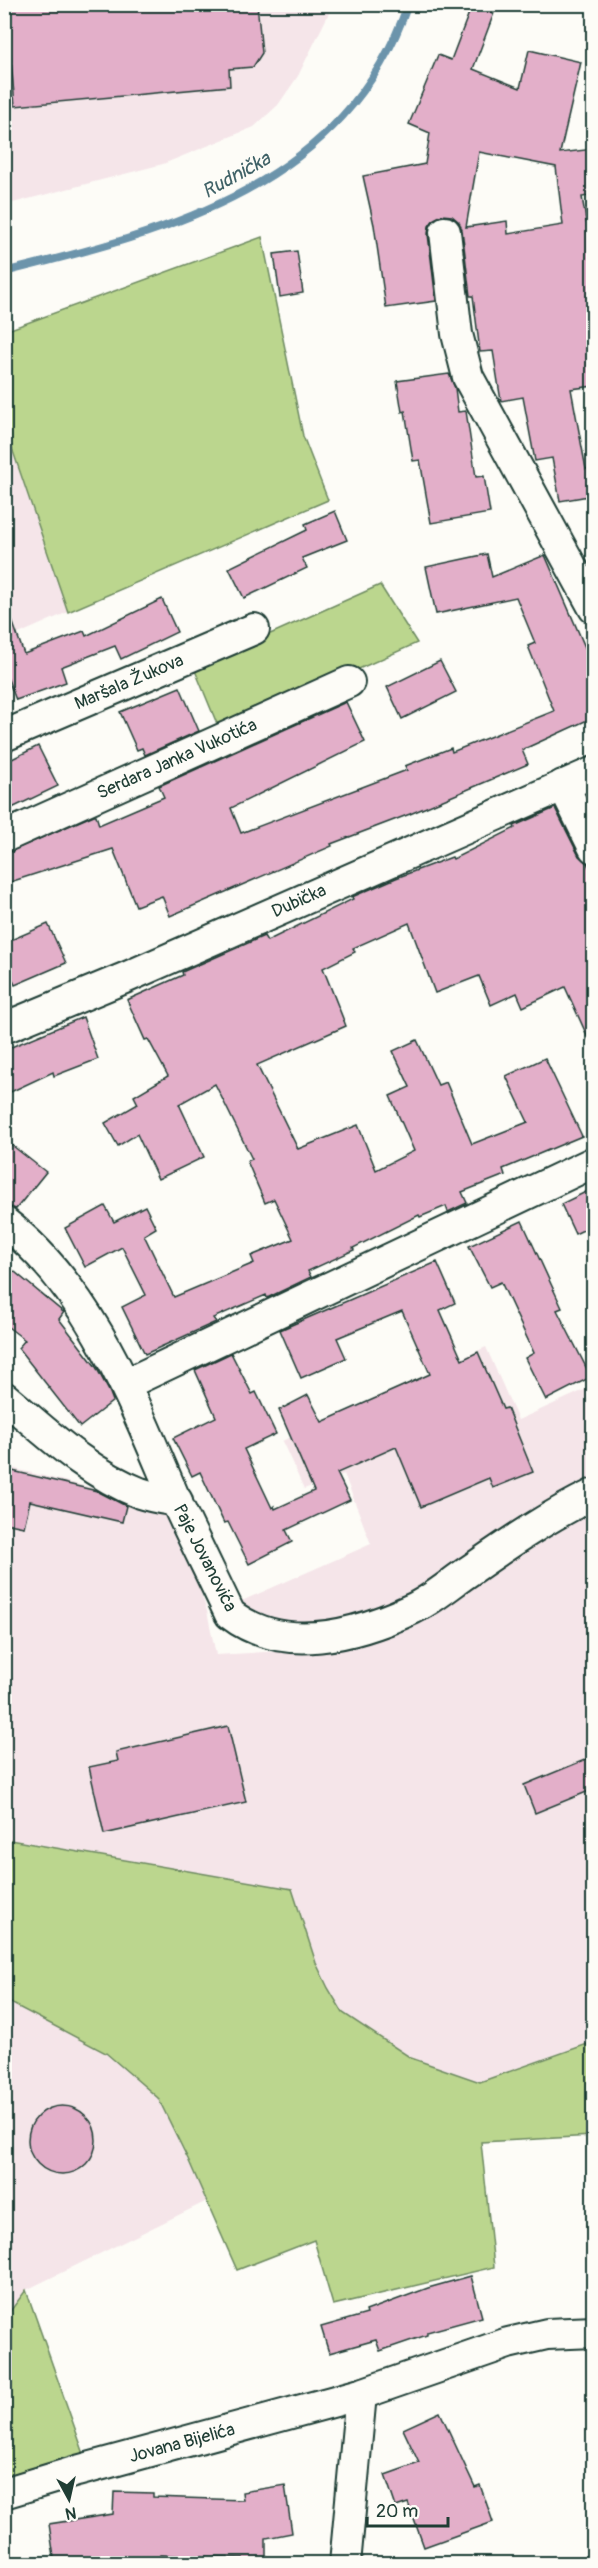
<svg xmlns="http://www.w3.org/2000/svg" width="598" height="2568" font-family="Pangolin,sans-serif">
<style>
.built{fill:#f5e5e9}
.green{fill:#bbd68e;stroke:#6d8a61;stroke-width:1.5}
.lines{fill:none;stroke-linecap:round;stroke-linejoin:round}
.stream{stroke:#6c94ab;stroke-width:8}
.building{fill:#e3afc9;stroke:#1f3d34;stroke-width:1.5;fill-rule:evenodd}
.street-casing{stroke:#1f3d34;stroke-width:34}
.street{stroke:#fdfcf7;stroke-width:30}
.labels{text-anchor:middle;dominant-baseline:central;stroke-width:4.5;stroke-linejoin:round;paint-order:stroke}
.street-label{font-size:18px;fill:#1f3d34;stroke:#fdfcf7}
.water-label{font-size:20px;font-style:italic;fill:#3f6166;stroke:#fdfcf7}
</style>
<rect width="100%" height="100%" fill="#fdfcf7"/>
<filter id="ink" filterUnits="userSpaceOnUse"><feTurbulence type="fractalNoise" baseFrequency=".0167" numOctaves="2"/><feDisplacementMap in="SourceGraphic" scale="12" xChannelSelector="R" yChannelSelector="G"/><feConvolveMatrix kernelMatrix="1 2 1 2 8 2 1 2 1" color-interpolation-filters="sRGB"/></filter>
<g filter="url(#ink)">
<!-- built -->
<g class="built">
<path d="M5,5H333L298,76L278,105L254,127L163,164L5,205Z"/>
<path d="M4,428L68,612L5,640L4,639Z"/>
<path d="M486,1347L518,1420L593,1386V1477L409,1597L343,1623L290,1626L249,1612L235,1599L244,1600L371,1544L344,1474L304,1489L282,1441Z"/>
<path d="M4,1466L172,1508L207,1611L216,1655L282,1651L348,1642L593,1511V2042L480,2082L411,2058L343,2013L328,1988L316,1963L292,1889L5,1839Z"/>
<path d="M5,2000L106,2053L158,2098L207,2201L26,2290L5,2318Z"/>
</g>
<!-- green -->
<g class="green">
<path d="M262,237L303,436L328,500L68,612L5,428V331Z"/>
<path d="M380,585L417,643L220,731L194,668Z"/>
<path d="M4,1839L292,1889L316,1963L328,1988L343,2013L411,2058L480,2082L593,2042V2136L481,2142L494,2267L333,2305L314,2240L237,2270L188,2159L158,2098L106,2053L5,2000Z"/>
<path d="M26,2290L84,2454L5,2477V2318Z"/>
</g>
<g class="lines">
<!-- stream -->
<path class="stream" d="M4,272C171,231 346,185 408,4"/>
</g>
<!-- building -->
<g class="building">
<path d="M6,4H257L262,53L253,67L229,69L230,86L15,106Z"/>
<path d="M472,5L494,13L473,69L520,88L529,50L581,62L560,153L594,149V195L582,197L594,266V386L571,389L586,469L594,467V495L560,501L552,458L535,461L523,397L501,401L493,351L480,352L473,296H470L462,230L459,222L452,216L442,215L434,219L429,226L428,234L436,301L386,308L374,225L363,176L425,164L430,133L409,124L438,55L451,60ZM479,152L556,167L563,225L508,234L507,221L466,227Z"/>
<path d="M297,251L303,293L280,297L274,254Z"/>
<path d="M449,374L455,388L458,412L466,411L476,477L484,476L490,513L431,523L420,460L413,461L405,411L402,412L397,381Z"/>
<path d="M335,511L347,540L302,558L307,568L244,598L229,568L307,530L305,524Z"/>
<path d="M487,554L492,577L545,555L594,668V717L522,750L528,764L410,814L331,844L332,846L170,916L162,896L136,906L113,849L4,884V854L94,815H96L99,825L164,797L159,786L346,702L365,742L231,808L241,833L407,770L405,766L451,748L452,752L554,711L528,646L535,643L516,597L436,614L426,567Z"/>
<path d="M162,599L177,632L121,659L115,646L61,667L66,682L16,700L4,669V609H8L24,654L84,631L86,636Z"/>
<path d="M440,661L456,692L402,719L387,687Z"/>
<path d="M180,687L199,731L145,755L142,748L137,750L120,712Z"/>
<path d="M38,746L58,786L12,808L4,793V763Z"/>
<path d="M555,808L579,856L587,863L594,877V1051L565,987L523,1007L517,993L491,1005L479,976L435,993L409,923L353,948L355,952L323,968L346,1026L257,1065L298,1149L358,1125L376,1170L414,1151L390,1096L410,1087L393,1051L417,1040L438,1085L446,1082L472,1144L528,1122L506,1076L545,1058L582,1136L503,1169L505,1175L462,1192L467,1203L448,1212L446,1206L420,1217L419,1215L353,1248L354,1250L308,1271L311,1277L267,1298L266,1295L213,1318L216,1322L145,1354L122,1307L146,1295L122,1247L85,1267L65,1228L105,1206L114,1222L145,1206L156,1228L144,1235L174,1297L254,1263L251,1256L293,1239L274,1199L265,1203L247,1161L252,1159L215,1084L179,1104L204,1157L158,1179L137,1134L118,1146L105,1123L138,1104L134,1096L168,1076L148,1039L145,1040L127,1000L183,975L182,972L264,936L267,941L353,899L352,897L396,878L452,857L453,859L515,828L514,826Z"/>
<path d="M48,924L66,963L15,985L4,960V943Z"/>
<path d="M83,1017L98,1059L54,1076L53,1072L4,1095V1050Z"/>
<path d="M4,1139L46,1172L16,1209L4,1205Z"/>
<path d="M594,1188V1225L575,1234L561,1204Z"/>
<path d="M522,1221L562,1308L557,1310L591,1377L546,1400L525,1358L534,1353L501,1282L490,1287L469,1246Z"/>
<path d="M437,1262L455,1303L440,1310L462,1360L478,1352L503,1409L507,1408L533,1472L493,1488L489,1478L421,1507L396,1447L337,1473L350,1500L286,1530L292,1542L249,1564L228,1522L224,1523L200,1472L192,1476L173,1438L216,1417L195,1370L231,1353L252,1394L256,1392L276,1434L244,1449L272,1508L274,1506L275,1509L314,1491L279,1410L308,1395L322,1422L430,1374L402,1311L337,1338L346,1358L301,1378L280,1330Z"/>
<path d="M4,1263L62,1311L64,1312L59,1319L96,1367L110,1393L113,1401L80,1427L18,1348L25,1340L4,1324Z"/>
<path d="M4,1469L97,1491L126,1506L122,1522L30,1501L24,1527L4,1523Z"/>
<path d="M228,1726L246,1802L104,1834L89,1767L118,1761L116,1752Z"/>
<path d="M594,1756V1789L535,1813L524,1785Z"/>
<circle cx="62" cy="2140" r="34"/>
<path d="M471,2276L482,2317L427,2332V2335L380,2351L376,2340L329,2353L321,2327L367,2314L366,2311L428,2288Z"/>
<path d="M440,2412L475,2487L480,2485L493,2522L424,2547L408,2503L396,2507L385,2475L419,2463L403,2429Z"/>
<path d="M285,2485L292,2533L266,2538V2564H243V2558L160,2555V2564H55L49,2524L113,2514L114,2492L153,2493V2497L243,2500L242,2492Z"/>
</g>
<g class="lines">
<!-- street casing -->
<g class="street-casing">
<g id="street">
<path d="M445,232L457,334L468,377L594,608"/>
<path d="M4,736L254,629"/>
<path d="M563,785L594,848"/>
<path d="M4,837L349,682"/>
<path d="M4,1028L127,977L594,772"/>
<path d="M4,1222C92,1290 132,1400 175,1499C193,1538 212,1576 230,1614C283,1655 356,1635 412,1609C432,1600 451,1583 469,1571C509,1543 550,1515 594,1494"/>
<path d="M126,1384L594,1162"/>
<path d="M4,1397C47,1433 88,1473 140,1493C152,1497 165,1499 177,1501"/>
<path d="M4,2493L77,2471L361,2394L508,2343L547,2334L594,2332"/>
<path d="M345,2564L361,2394"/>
</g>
</g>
<!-- street -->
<use href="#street" class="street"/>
</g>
</g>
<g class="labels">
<!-- street labels -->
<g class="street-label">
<text transform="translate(129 682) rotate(-23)">Maršala Žukova</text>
<text transform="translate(177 759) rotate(-24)">Serdara Janka Vukotića</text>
<text transform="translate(299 901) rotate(-24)">Dubička</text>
<text transform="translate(205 1558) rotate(63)">Paje Jovanovića</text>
<text transform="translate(182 2443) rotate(-15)">Jovana Bijelića</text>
</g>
<!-- water labels -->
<g class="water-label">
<text transform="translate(236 175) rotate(-29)">Rudnička</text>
</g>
</g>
<!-- margin -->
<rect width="598" height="2568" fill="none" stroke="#fdfcf7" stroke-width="24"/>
<rect x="12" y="12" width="574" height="2544" fill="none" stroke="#1f3d34" stroke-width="2" filter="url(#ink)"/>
<!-- north arrow -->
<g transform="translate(69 2499) rotate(172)" stroke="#fdfcf7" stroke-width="4.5" paint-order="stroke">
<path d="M0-4.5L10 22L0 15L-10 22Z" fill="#1f3d34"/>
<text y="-9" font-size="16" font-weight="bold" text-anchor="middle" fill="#1f3d34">N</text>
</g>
<!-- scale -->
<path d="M367 2517v9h81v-9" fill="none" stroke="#1f3d34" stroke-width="3"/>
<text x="376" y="2517" font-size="18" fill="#1f3d34" stroke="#fdfcf7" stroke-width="4.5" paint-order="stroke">20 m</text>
</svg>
